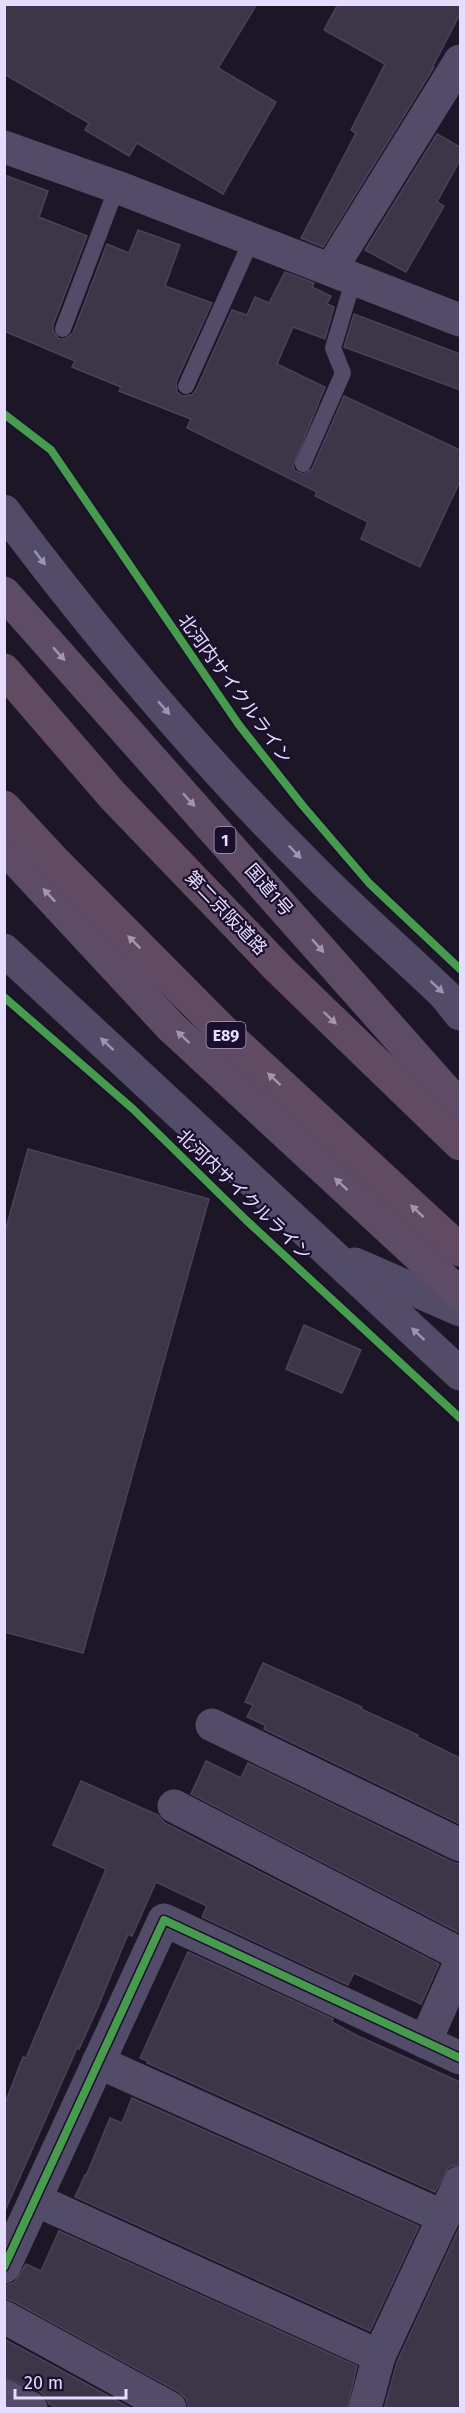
<svg xmlns="http://www.w3.org/2000/svg" width="465" height="2413" font-family="'Fira Sans','Noto Sans JP',sans-serif">
<style>
.building{fill:#3c3648;stroke:#4a4259;stroke-width:1.5}
.lines{fill:none;stroke-linecap:round;stroke-linejoin:round}
.service{stroke:#524c68;stroke-width:16}
.minor{stroke:#524c68;stroke-width:33}
.tertiary{stroke:#524c68;stroke-width:33}
.trunk{stroke:#5e4c66;stroke-width:33}
.motorway{stroke:#604b62;stroke-width:33}
.cycleway-casing{stroke:#1a102d;stroke-width:11}
.cycleway{stroke:#469c4c;stroke-width:8}
.oneway{fill:#9c94b4}
.oneway2{fill:#a294b2}
.oneway3{fill:#a394b0}
.labels{text-anchor:middle;dominant-baseline:central;stroke-width:4.5;stroke-linejoin:round;paint-order:stroke}
.shield{fill:#1a102d;stroke:#a99fc0;stroke-width:1.5}
.shield-label{font-size:16px;font-weight:bold;fill:#e6dcff}
.street-label{font-size:18px;fill:#e6dcff;stroke:#1a102d}
</style>
<rect width="100%" height="100%" fill="#1c1627"/>
<!-- building -->
<g class="building">
<path d="M4,4H257L218,68L276,102L223,194L137,143L129,156L85,130L89,123L4,74Z"/>
<path d="M338,4H460V14L433,66L434,67L323,247L301,238L356,133L351,130L385,64L324,30Z"/>
<path d="M437,134L460,147V160L437,202L444,206L406,272L365,250Z"/>
<path d="M4,175L48,191L39,217L87,236L53,325V331L59,339H65L73,333L107,244L129,253L138,230L180,245L165,286L212,303L176,382L177,392L182,396L192,395L196,390L232,310L247,315L255,297L269,303L285,272L314,283L312,287L331,296L327,304L334,307L325,339L293,327L277,364L325,387L293,466L295,471L304,474L312,469L344,396L460,450V481L420,567L361,539L368,522L315,496L317,492L187,428L191,419L119,391L121,387L72,367L75,361L4,331Z"/>
<path d="M354,314L460,354V390L344,347Z"/>
<path d="M28,1149L209,1199L83,1653L4,1632V1235Z"/>
<path d="M304,1325L361,1350L342,1393L286,1369Z"/>
<path d="M263,1663L362,1707L361,1709L418,1735L417,1737L460,1758V1824L264,1729L265,1725L247,1717L253,1705L245,1702Z"/>
<path d="M206,1761L241,1778L248,1763L452,1862L460,1864V1933L191,1794Z"/>
<path d="M81,1781L158,1815L165,1823L439,1964L421,2004L354,1973L348,1985L202,1917L207,1906L156,1882L132,1936L128,1934L98,2007L79,2049L77,2048L4,2213V2106L23,2057L26,2058L106,1869L53,1845Z"/>
<path d="M188,1952L333,2019L332,2022L358,2036L460,2082V2164L449,2167L435,2192L147,2063L148,2061L140,2058Z"/>
<path d="M132,2098L419,2226L370,2331L75,2197L85,2175L86,2176L110,2118L122,2123Z"/>
<path d="M460,2226V2409H384L397,2362Z"/>
<path d="M59,2231L357,2366L347,2409H189L186,2399L179,2392L13,2301L4,2298V2286L15,2282L26,2264L41,2271Z"/>
<path d="M4,2339L132,2409H58L49,2404L46,2397L39,2391L4,2378Z"/>
</g>
<g class="lines">
<!-- service -->
<g class="service">
<path d="M63,329L117,187"/>
<path d="M186,386L252,239"/>
<path d="M303,464L343,373L333,348L354,278"/>
</g>
<!-- minor -->
<g class="minor">
<path d="M331,269L460,61"/>
<path d="M4,511C98,636 199,757 310,867C353,911 400,952 445,995L460,1014"/>
<path d="M212,1725L460,1845"/>
<path d="M174,1806L460,1954"/>
<path d="M425,2042L460,1963"/>
<path d="M98,2062L444,2217"/>
<path d="M36,2200L379,2356"/>
<path d="M4,2267L164,1920L460,2058"/>
<path d="M4,2317L170,2408"/>
<path d="M4,2396L31,2408"/>
<path d="M365,2408L379,2356L460,2182"/>
</g>
<!-- tertiary -->
<g class="tertiary">
<path d="M4,147L117,187L460,320"/>
<path d="M4,950L460,1374"/>
<path d="M355,1264L460,1310"/>
</g>
<!-- trunk -->
<g class="trunk">
<path d="M4,593L460,1107"/>
<path d="M4,847L171,1027L460,1294"/>
</g>
<!-- motorway -->
<g class="motorway">
<path d="M4,670L113,796L279,969L460,1144"/>
<path d="M4,807L56,863L226,1034L460,1250"/>
</g>
<!-- cycleway casing -->
<g class="cycleway-casing">
<g id="cycleway">
<path d="M4,414L51,450L239,725L303,806L369,883L460,969"/>
<path d="M4,997L133,1109L246,1220L460,1418"/>
<path d="M4,2267L164,1920L460,2058"/>
</g>
</g>
<!-- cycleway -->
<use href="#cycleway" class="cycleway"/>
</g>
<!-- one-way arrows -->
<defs><path id="oneway-solid" d="M-6-.8H1V-3.2L6.5 0L1 3.2V.8H-6Z" transform="scale(1.5)"/></defs>
<g class="oneway">
<use href="#oneway-solid" transform="translate(40 558) rotate(53)"/>
<use href="#oneway-solid" transform="translate(164 708) rotate(49)"/>
<use href="#oneway-solid" transform="translate(295 852) rotate(46)"/>
<use href="#oneway-solid" transform="translate(437 987) rotate(43)"/>
<use href="#oneway-solid" transform="translate(107 1044) rotate(-137)"/>
<use href="#oneway-solid" transform="translate(418 1334) rotate(-137)"/>
</g>
<g class="oneway2">
<use href="#oneway-solid" transform="translate(59 654) rotate(48)"/>
<use href="#oneway-solid" transform="translate(189 800) rotate(48)"/>
<use href="#oneway-solid" transform="translate(49 895) rotate(-133)"/>
<use href="#oneway-solid" transform="translate(318 946) rotate(49)"/>
<use href="#oneway-solid" transform="translate(183 1037) rotate(-137)"/>
<use href="#oneway-solid" transform="translate(341 1184) rotate(-137)"/>
</g>
<g class="oneway3">
<use href="#oneway-solid" transform="translate(134 942) rotate(-135)"/>
<use href="#oneway-solid" transform="translate(330 1018) rotate(44)"/>
<use href="#oneway-solid" transform="translate(274 1079) rotate(-137)"/>
<use href="#oneway-solid" transform="translate(417 1211) rotate(-137)"/>
</g>
<g class="labels">
<!-- shield labels -->
<g class="shield">
<rect x="214.5" y="827" width="21" height="26" rx="4.5"/>
<rect x="206.5" y="1022" width="39" height="26" rx="4.5"/>
</g>
<g class="shield-label">
<text x="225" y="840">1</text>
<text x="226" y="1035">E89</text>
</g>
<!-- street labels -->
<g class="street-label">
<text transform="translate(235 689) rotate(54)">北河内サイクルライン</text>
<text transform="translate(269 890) rotate(49)">国道1号</text>
<text transform="translate(226 913) rotate(46)">第二京阪道路</text>
<text transform="translate(244 1195) rotate(44)">北河内サイクルライン</text>
</g>
</g>
<!-- border -->
<rect width="465" height="2413" fill="none" stroke="#e6dcff" stroke-width="12"/>
<!-- scale -->
<path d="M15 2389v9h111v-9" fill="none" stroke="#e6dcff" stroke-width="3"/>
<text x="24" y="2389" font-size="18" fill="#e6dcff" stroke="#1a102d" stroke-width="4.5" paint-order="stroke">20 m</text>
</svg>
